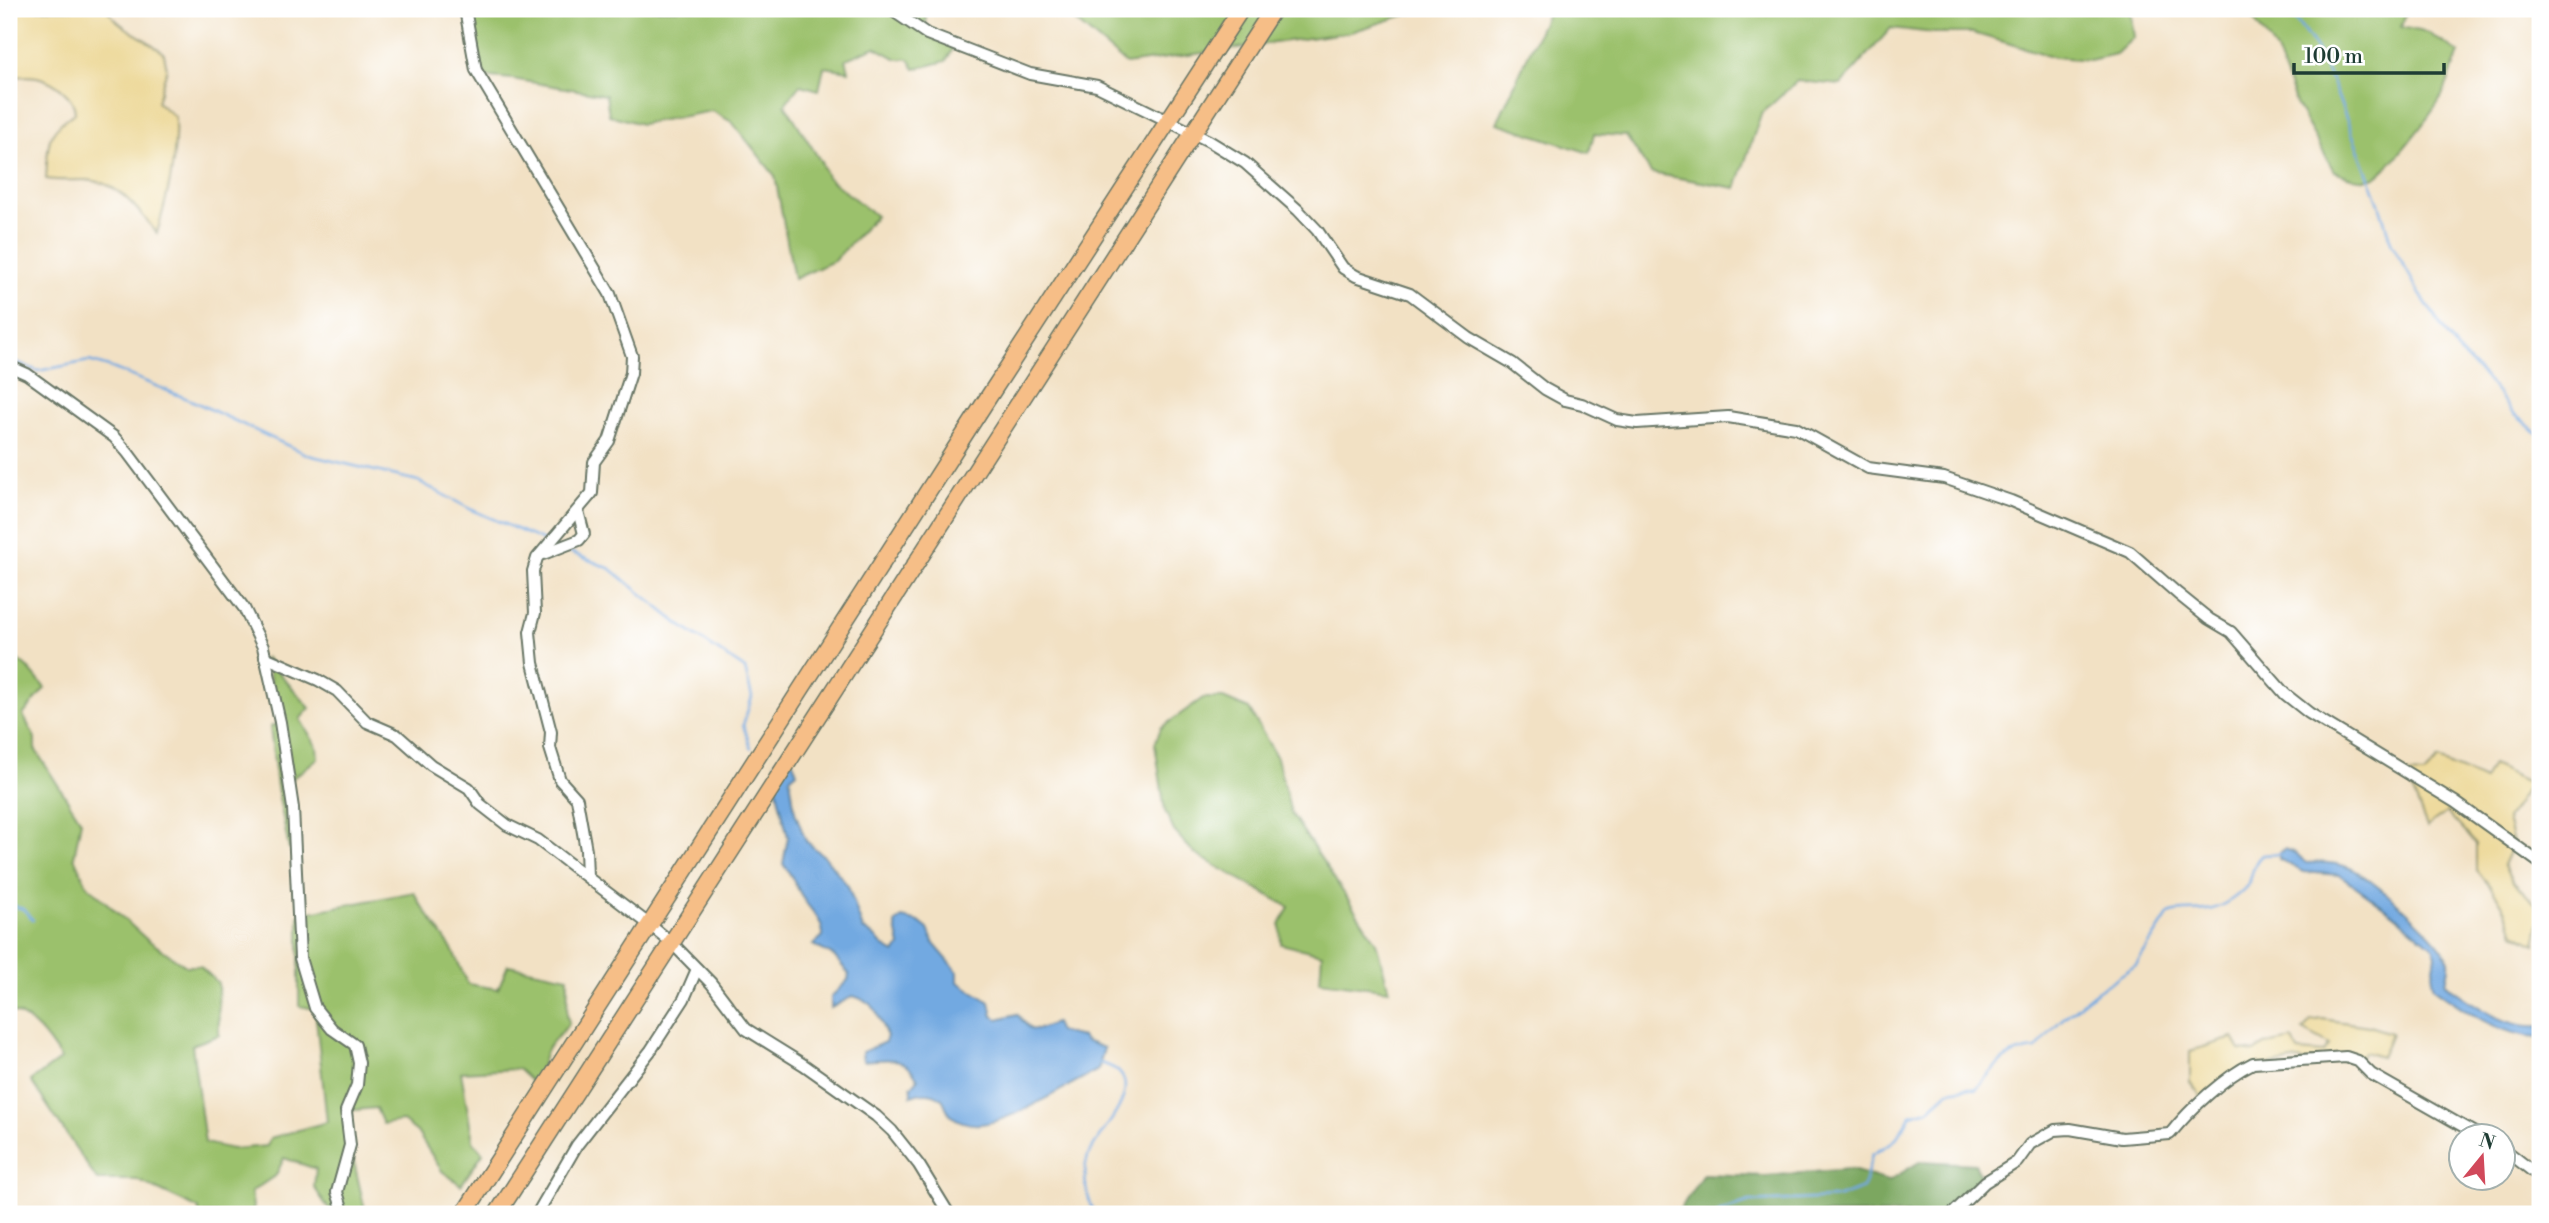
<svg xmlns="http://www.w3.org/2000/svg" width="2549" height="1223" font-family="'Libre Bodoni',serif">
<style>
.green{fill:#9bc16c;stroke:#5d7f50;stroke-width:2}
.forest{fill:#7ca760;stroke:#4e724a;stroke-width:2}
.sand{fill:#eeda9e;stroke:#868c69;stroke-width:2}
.water{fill:#72a9e1;stroke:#48738a;stroke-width:2}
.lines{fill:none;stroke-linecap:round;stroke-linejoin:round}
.stream{stroke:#72a9e1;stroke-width:2.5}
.minor-casing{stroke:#697666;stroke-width:14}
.highway-casing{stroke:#697666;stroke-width:19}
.minor{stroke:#fff;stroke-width:10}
.highway{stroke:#f6be87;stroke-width:16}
</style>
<rect width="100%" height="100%" fill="#fff"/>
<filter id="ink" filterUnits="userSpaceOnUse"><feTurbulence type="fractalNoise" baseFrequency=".0143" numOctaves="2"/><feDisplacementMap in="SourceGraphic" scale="14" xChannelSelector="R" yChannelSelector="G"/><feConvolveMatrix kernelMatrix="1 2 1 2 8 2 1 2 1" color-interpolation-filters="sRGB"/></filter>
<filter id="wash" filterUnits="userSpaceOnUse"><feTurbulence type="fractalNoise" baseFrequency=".00686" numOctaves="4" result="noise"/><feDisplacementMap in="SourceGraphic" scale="28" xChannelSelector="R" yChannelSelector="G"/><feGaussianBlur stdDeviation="1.57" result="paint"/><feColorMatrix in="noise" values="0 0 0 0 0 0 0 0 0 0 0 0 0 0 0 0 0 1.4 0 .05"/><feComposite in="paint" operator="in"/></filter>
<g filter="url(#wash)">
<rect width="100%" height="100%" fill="#f2e1c4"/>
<!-- green -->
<g class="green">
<path d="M465,9H925L927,34L955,45L946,61L915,69L909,59H897L875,47L846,59L849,71L824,67L819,90L800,85L785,104L821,162L827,177L876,216L834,261L794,279L775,176L732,122L712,111L641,124L609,115L606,95L512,79L479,76Z"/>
<path d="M1061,9H1424L1351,32L1126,64Z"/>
<path d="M1549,9H2130L2134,37L2116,54L2090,60L2055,57L1973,33H1933L1891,28L1841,85L1797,81L1761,114L1736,188L1651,173L1626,136L1594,134L1589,153L1497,123Z"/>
<path d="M2246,9H2407L2401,27L2428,33L2459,53C2452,69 2447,89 2438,103C2429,117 2388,171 2375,177C2362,183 2347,176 2334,171L2297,106L2276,51Z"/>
<path d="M9,653L30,670L45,688L23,715L35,738V749L81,821L74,857L87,885L145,938L186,966H200L218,983L219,1035L192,1045L205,1143L232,1149L267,1146L270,1138L327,1122L315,1009L299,1006V914L414,892L419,902L452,949L468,984L498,989L508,965L568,977L567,1016L569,1022C564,1033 554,1038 548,1048C541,1060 542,1073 534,1084L518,1069L461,1072L473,1141L483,1153L461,1185L442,1171L417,1132L403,1121L383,1124L376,1108L346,1111L350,1145L366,1214H332L314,1187L316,1169L284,1158L276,1175L251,1192L254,1214H199V1209L137,1180H97L31,1081L61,1059C48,1039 33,1017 9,1011Z"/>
<path d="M265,657L310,708L300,719L317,747L318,758L289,781L296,849H289L277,787L270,727L280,722Z"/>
<path d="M1203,698H1223L1249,709L1277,758L1291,813L1376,942L1389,990L1320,981L1322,954L1281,944L1280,925L1289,907L1195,854L1174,831L1165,811L1155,744L1161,728Z"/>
</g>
<!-- forest -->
<path class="forest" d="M1921,1161L1975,1164L1985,1182L1952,1214H1677L1703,1174L1766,1176L1849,1169L1888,1181Z"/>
<!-- sand -->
<g class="sand">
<path d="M9,9H107C121,31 146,36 164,54L167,69L157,102L175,117C177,158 168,194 157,233C138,210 118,180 84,180C71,180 60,181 46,179C49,145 43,132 75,113C75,96 54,81 37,77C28,75 18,77 9,77Z"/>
<path d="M2438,760L2484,780L2492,765L2530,783L2507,819L2513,843L2503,865L2513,882L2537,905L2540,919L2535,944L2514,933C2506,905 2495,892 2476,869V844L2447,812L2427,827L2406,774L2424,775Z"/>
<path d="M2322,1019L2369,1026L2391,1033L2381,1057L2364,1052L2358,1061L2333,1058L2318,1065L2298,1060L2261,1067L2241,1077L2235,1074L2204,1100L2190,1082V1051L2233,1038L2240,1050L2255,1052L2265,1045L2293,1040L2298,1051L2323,1053L2330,1045L2303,1030L2311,1021Z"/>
</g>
<!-- water -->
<g class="water">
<path d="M781,754L793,762L797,772L790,778L795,812L806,841L825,857L848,886L863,929C878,936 880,947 895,953L900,946L895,923L902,918L919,922L928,929L934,944L958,972V982L990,1002L993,1016L998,1019L1017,1014L1030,1029L1036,1030L1055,1023L1059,1032L1082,1037L1085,1041L1104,1048L1098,1070C1069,1084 1008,1124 979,1124C969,1125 955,1121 949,1113C946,1109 945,1102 942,1099C934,1091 920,1092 911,1096V1087L918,1079C903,1054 889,1059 863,1061L862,1052L885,1042L887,1036C876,1015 880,1004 853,996L831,1008V997L848,980L849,974L834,956L813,945L823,936C823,920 812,912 804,900C797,888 792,875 783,864L788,837L776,787L775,763Z"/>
<path d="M2284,849L2295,853L2307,863C2321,862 2337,863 2350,868C2369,875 2446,943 2449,961C2450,967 2447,977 2446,983L2451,988C2478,1007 2505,1028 2540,1026V1037C2499,1036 2466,1011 2434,988L2432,981L2436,955L2433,947L2394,914L2340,875L2303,872L2279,859V853Z"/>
</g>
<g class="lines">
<!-- stream -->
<g class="stream">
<path d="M2288,9L2317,50L2331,79L2377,198L2391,242L2418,291L2458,351L2486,379L2514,414L2540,435"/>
<path d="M9,359L38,371L89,361L112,368L195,402L308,455L418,481L470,509L546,542"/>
<path d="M565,550L611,569L680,625L745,669L752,697L743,725L751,748"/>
<path d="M9,904L23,909L33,920"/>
<path d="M1095,1214C1086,1196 1080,1169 1091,1150C1104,1126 1155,1077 1100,1063"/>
<path d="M1718,1214L1721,1211L1750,1202L1836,1198L1863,1188L1872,1155L1895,1140L1911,1115L1928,1110L1949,1091L1968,1088L1976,1089C1996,1066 2003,1052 2036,1049L2059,1022L2094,993L2136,965L2169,914C2181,909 2194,912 2207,910C2219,909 2237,897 2245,888C2255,878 2249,867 2262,855L2281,854"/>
</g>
</g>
</g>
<g filter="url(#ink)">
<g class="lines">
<!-- minor casing -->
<g class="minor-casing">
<g id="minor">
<path d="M465,9L476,70L610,294L632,356L631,373L609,441L594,462L592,493L537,558L533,571L535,613L530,632L533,663L551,732L550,748L560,780L577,799L586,850L587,876"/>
<path d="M890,9L927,34L1030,74L1097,86L1209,141L1245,163L1298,210L1317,230L1343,268L1356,276L1410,294L1469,338L1512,363L1545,389L1565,400L1582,404L1617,420L1637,423L1728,417L1796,428L1868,468L1944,478L2011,501L2130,552L2178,594L2209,619L2231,632L2285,694L2309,713L2455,802L2540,863"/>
<path d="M9,366L27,374L114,437L128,453L244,608L263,647L280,722L293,808L300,958L315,1008L332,1029L355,1045L359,1063L357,1085L346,1111L350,1145L337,1192L344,1214"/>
<path d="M543,554L579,540L584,534L578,511"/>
<path d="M265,657L318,680L337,691L367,722L397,735L431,765L469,788L480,804L507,825L538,840L650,925L672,943L711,983L746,1029L804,1065L876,1116L892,1131L919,1165L949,1214"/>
<path d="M2504,1149L2540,1177"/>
<path d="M537,1214L577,1145L651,1050L684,999L697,969"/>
<path d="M1952,1214L1985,1182L2017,1162L2030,1144L2055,1130L2070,1129L2122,1138L2170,1134C2190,1109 2224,1077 2253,1063L2346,1057L2358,1061L2371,1074L2480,1136"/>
</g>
</g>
<!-- highway casing -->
<g class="highway-casing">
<g id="highway">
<path d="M464,1214L984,404L1241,9"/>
<path d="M497,1214L1273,9"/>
</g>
</g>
<!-- minor -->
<use href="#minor" class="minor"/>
<!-- highway -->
<use href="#highway" class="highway"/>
</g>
</g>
<!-- margin -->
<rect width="2549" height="1223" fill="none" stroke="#fff" stroke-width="35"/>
<!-- north arrow -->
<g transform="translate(2482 1157) rotate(18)"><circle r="33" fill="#ffffff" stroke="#a5b1ae" stroke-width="2"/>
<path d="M0-5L12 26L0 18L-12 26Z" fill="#d1495b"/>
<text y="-10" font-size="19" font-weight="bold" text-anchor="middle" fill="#1f3d34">N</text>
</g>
<!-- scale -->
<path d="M2294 63v10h150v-10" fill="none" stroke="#1f3d34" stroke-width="3.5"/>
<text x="2304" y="63" font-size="21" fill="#1f3d34" stroke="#ffffff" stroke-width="5" paint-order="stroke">100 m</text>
</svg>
